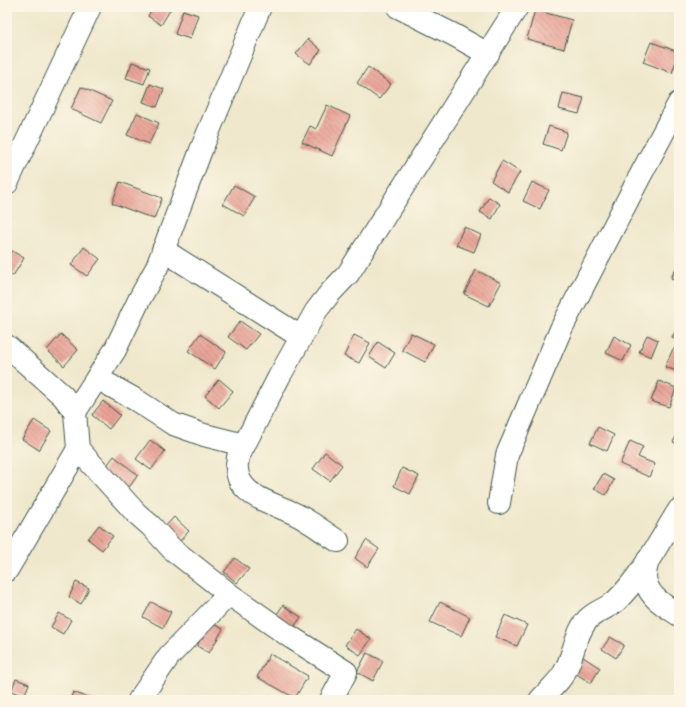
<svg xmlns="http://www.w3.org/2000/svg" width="686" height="707" font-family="'IM FELL Double Pica',serif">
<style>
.building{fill:url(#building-back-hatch)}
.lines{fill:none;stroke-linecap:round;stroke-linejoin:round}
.minor-casing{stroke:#3e574b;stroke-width:24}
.minor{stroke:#fff;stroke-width:22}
</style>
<defs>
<pattern id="building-back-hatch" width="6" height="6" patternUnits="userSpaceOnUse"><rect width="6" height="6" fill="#e9a296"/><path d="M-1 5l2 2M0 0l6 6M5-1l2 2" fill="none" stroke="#bc857b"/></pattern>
</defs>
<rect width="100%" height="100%" fill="#fcf5e5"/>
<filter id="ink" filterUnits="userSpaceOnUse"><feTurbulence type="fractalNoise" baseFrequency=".025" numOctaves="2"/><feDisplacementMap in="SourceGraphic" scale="8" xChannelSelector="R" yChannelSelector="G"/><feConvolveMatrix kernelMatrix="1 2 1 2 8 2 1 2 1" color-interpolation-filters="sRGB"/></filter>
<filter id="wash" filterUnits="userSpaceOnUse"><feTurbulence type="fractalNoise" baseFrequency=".012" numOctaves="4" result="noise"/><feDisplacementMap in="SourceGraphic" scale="16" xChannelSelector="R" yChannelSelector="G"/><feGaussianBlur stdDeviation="0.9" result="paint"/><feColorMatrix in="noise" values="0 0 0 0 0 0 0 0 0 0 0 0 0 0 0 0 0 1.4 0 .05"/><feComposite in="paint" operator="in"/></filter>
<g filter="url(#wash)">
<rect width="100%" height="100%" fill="#efe8cc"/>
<g id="blocks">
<!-- building -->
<g class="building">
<path d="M153,7H172L161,25L148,16Z"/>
<path d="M183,10L198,15L190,39L175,34Z"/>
<path d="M535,10L572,20L564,49L527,39Z"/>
<path d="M308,39L321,50L310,64L296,54Z"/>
<path d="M651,42L679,52L672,73L643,62Z"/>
<path d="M132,62L150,68L144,84L126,78Z"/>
<path d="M368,67L391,84L379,99L357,83Z"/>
<path d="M150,84L164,89L157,107L143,102Z"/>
<path d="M81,87L112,101L101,123L71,109Z"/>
<path d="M563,93L584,98L579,114L559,109Z"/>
<path d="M327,105L350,116L332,156L302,142L310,126L316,129Z"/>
<path d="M137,113L159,123L149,144L127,135Z"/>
<path d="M549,126L567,132L561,150L543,144Z"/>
<path d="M502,161L520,172L508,192L491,181Z"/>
<path d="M120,182L162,198L154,219L112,203Z"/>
<path d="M532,182L549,190L540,209L523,201Z"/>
<path d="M234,185L255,197L244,216L223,204Z"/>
<path d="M489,197L500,204L492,219L480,212Z"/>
<path d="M464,227L481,235L474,252L456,245Z"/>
<path d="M84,247L100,259L87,276L71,265Z"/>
<path d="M7,248L24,258L13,276L7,272Z"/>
<path d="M679,263V282L671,278Z"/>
<path d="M476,270L501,283L489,306L464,294Z"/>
<path d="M240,321L259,334L246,350L228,337Z"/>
<path d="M679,326V341L672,337Z"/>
<path d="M411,333L434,344L425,362L402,350Z"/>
<path d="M61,334L78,350L64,366L47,350Z"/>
<path d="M200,334L226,352L215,369L188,351Z"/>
<path d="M354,335L370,343L359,363L344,356Z"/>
<path d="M647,335L658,340L651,357L639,352Z"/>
<path d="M614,336L631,345L623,361L606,353Z"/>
<path d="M378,342L395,353L386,368L369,357Z"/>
<path d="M673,349L679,351V372L665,367Z"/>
<path d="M219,379L233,391L219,408L205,396Z"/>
<path d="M659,381L676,388L669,407L651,401Z"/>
<path d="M103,401L120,415L109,429L92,415Z"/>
<path d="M34,420L51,431L39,450L22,439Z"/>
<path d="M598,427L614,435L607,451L590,443Z"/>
<path d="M679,431V445L673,442Z"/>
<path d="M150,440L165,451L151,470L136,459Z"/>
<path d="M630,441L643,447L638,457L655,464L649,477L620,464Z"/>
<path d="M325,452L342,465L330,481L313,469Z"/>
<path d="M114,456L138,475L127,490L103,471Z"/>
<path d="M402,468L419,476L410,494L394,486Z"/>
<path d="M603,474L614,480L606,495L594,489Z"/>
<path d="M174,517L189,531L178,543L163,529Z"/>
<path d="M99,525L113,536L102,550L88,539Z"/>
<path d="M366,540L379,549L367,567L355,558Z"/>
<path d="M235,558L249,569L237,583L224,572Z"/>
<path d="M76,582L89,588L81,604L69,597Z"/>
<path d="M151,602L171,612L163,628L143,617Z"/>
<path d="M440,602L470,617L461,636L430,622Z"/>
<path d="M283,605L301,617L292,630L274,619Z"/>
<path d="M59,613L71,620L63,634L51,627Z"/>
<path d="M505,615L527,625L517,646L495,637Z"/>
<path d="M210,622L223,629L209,653L197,646Z"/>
<path d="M356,629L371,639L360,655L345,645Z"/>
<path d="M610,637L624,645L616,658L602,649Z"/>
<path d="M367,653L383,661L373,681L357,672Z"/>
<path d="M270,654L308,676L295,698L257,677Z"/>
<path d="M580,655L600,668L591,683L570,670Z"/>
<path d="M16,679L29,684L24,696L11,691Z"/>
<path d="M73,692L92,699L91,700H70Z"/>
</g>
</g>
</g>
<g filter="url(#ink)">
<use href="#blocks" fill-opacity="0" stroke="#3e574b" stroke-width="1"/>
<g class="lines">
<!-- minor casing -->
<g class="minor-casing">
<g id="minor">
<path d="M398,7L454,35L488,54"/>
<path d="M7,183L90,7"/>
<path d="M163,250L301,337"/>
<path d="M7,346L63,396L75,412L78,449L136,513L151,526L172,549L229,594L289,636L346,672L331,700"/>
<path d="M97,378L136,400L173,424L204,435L244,445"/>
<path d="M75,412L115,350L140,298L157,267L201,150L260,7"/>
<path d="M499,503L507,455L561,329L639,178L679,103"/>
<path d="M338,541C323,532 309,520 293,513C273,503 238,496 237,469C236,465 238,461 238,457L279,377L316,311L330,293L348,274L517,7"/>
<path d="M648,560C647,565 645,571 645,576C646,596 664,605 679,615"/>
<path d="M7,570L78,449"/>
<path d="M139,700L169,656L229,594"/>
<path d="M540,700C549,690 562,680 567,667C574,652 576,632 588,619C596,611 608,608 616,601C642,576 660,540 679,510"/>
</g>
</g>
<!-- minor -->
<use href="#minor" class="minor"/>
</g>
</g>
<!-- margin -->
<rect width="686" height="707" fill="none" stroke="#fcf5e5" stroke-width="24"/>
</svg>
